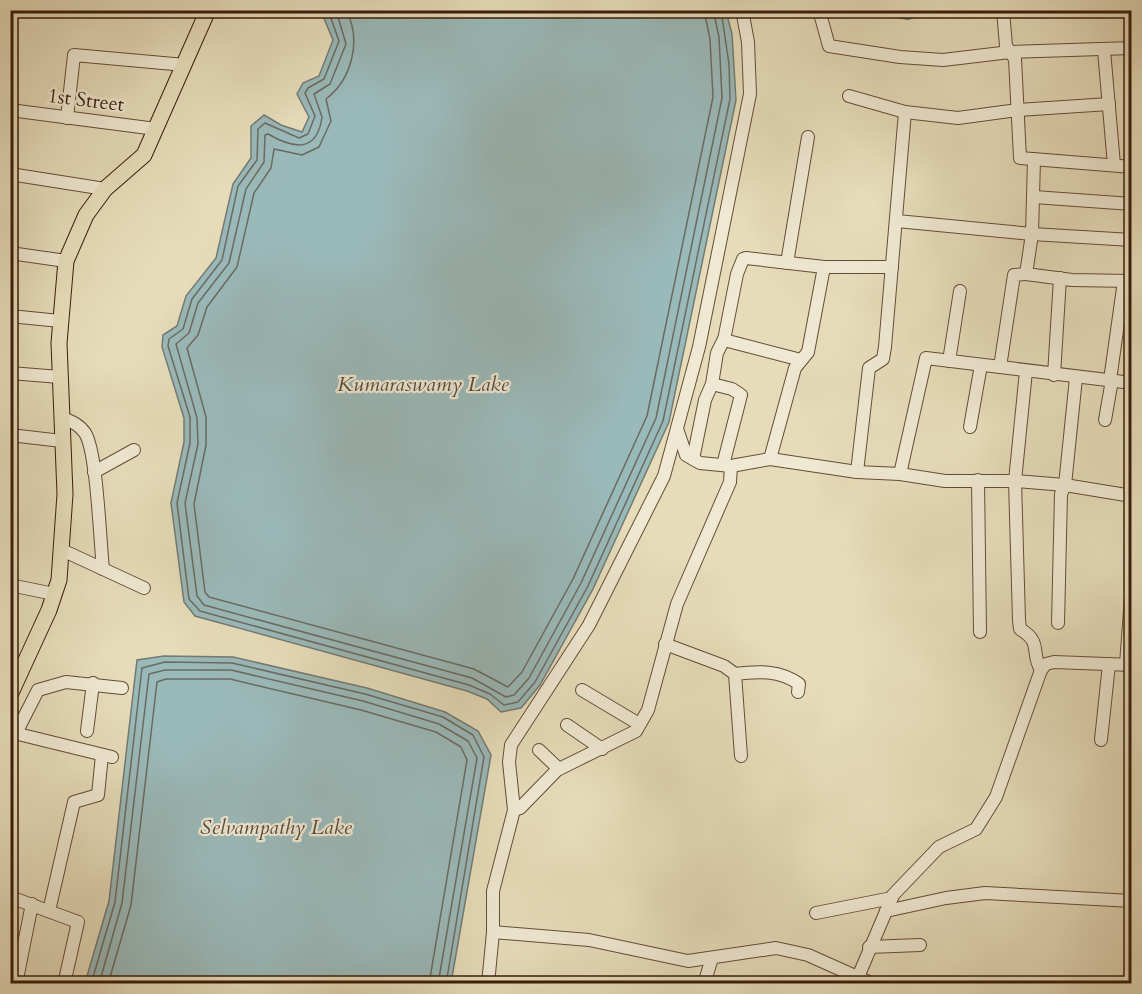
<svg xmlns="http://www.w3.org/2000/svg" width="1142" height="994" font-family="Cardo,serif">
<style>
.water{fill:#9ab9b9;stroke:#737b73;stroke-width:1.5}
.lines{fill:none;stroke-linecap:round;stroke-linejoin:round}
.shore{stroke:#6a6b62;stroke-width:1.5}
.stream{stroke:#737b73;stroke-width:2}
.minor-casing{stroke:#644d36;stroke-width:14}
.major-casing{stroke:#391d0a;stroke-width:17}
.minor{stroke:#efe8d2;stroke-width:12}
.major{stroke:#e6dcba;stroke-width:15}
.labels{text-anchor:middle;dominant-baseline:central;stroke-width:4.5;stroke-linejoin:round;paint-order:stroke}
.street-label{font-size:20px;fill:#391d0a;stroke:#efe8d2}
.water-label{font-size:21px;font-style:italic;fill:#564c3f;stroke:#efe8d2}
</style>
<rect width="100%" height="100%" fill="#e6dcba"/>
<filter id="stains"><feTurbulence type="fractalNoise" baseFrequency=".00333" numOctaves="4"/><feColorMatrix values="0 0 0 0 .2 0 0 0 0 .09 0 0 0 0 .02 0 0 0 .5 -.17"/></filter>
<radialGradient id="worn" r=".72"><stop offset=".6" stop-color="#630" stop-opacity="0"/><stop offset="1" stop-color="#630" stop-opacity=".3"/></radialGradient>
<!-- water -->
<g class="water">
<path d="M321,11H726L732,34L736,100L669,422L593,589L540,685L521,708L501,712L487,699L467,691L195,616L184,602L171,503L184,442V418L162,347L163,335L177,326L186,296L216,258L233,184L251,158V126L264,115L281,125L302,132L309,117L297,94L303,83L319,76L333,40Z"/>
<path d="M164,656L233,657L367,688L445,712L478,731L491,755L451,983H85L109,901L137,660Z"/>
</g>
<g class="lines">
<!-- shore -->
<g class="shore">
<path d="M328,10L339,41L324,79L308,88L305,93L315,116L308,134L299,138L265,123L258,129L257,160L238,186L222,260L192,299L183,329L169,339L168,346L190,417V443L177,503L189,599L200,611L469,685L490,694L504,705L518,702L535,682L588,586L663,421L730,99L729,64L721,10"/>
<path d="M336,10L346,44L330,84L314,94L322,117C317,153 294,149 268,134L265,135L264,162L246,189L229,263L198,303L189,333L176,344L197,418L198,444L185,503L197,596L204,605L472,678L506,697L514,695L529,678L581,583L656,418L722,98L719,37L713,10"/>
<path d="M346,10C362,40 352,79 326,99L331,121L319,147L302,155L274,149L271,168L254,193L237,267L207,307L198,335L187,348L206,417V445L194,504L205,592L209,597L474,669L508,687L522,672L573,579L647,416L713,97L710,39L704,10"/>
<path d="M91,984L115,902L142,668L165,662L232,663L365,694L443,717L473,735L484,757L446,984"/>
<path d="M99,984L122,903L149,674L165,670H231L363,701L439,724L468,741L477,758L438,984"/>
<path d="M108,984L131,905L157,682L166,679H230L361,710L436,732L461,747L467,760L429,984"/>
</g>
<!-- stream -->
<path class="stream" d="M846,10L908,19L937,10"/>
<!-- minor casing -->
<g class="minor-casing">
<g id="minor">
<path d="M819,10L829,46L900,57L943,60L1010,52L1132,48"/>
<path d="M1003,10L1006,46L1015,59L1020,158L1132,167"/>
<path d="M1104,50L1114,165"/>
<path d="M849,96L905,112L958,118L1018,110L1109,104"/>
<path d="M10,110L156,129"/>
<path d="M67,118L74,55L185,65"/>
<path d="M10,174L105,189"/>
<path d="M1034,197L1132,204"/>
<path d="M897,221L1032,234L1132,240"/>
<path d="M10,253L66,261"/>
<path d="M787,263L808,137"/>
<path d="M1026,274L1072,280L1132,281"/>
<path d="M10,316L60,321"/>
<path d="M801,360L724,340L737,274L743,259L746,258L824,267"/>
<path d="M949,361L960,291"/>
<path d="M1000,367L1014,275L1026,274L1032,234L1034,159"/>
<path d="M1026,371L1015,481L1019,620L1020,629C1043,643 1030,652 1041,670"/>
<path d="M10,373L60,377"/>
<path d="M1054,375L1060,278"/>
<path d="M1110,380L1124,281"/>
<path d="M712,384L732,389L741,395L723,465"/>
<path d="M61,417C70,421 79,424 85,433C97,451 100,542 103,569"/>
<path d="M1105,420L1112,380"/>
<path d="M970,427L981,365"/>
<path d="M677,429L686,455L700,463L731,466L770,459L857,472L900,474L945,481H1015L1065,485L1132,496"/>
<path d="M10,435L62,441"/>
<path d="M693,459L705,400L712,384L717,353L724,339"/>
<path d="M770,459L795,368L808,352L824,267H892"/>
<path d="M94,472L134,450"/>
<path d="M857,472L869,368L883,359L885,347L905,112"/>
<path d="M900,474L926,358L1132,383"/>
<path d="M978,480L980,632"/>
<path d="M62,550L144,588"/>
<path d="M10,585L54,594"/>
<path d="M1058,623L1061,494L1065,485L1076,378"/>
<path d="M665,644L724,666L735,674L741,756"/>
<path d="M1126,664L1132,584"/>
<path d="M735,674C758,671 780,670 799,684L798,692"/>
<path d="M582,690L639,724"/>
<path d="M567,725L602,749"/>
<path d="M87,731L93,683"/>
<path d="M10,732L112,757"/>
<path d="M16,733L38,690L66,682L122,688"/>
<path d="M1101,740L1109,664"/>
<path d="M539,750L559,769"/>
<path d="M514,810L520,808L557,770L636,731L648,710L677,604L730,482L731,466"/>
<path d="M10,897L78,922L64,984"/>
<path d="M49,911L74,802L98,795L102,755"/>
<path d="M886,911L946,898L985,893L1132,901"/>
<path d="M816,913L892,898"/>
<path d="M493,932L589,940L688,961L776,948L808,955L873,984"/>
<path d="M869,947L920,945"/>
<path d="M858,977L893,895L939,847L976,829L996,797L1041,670L1046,664L1054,662L1132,665"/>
<path d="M16,984L32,904"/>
<path d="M488,984L493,932V891L514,810L509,762L511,745L589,625L664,476L699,347L750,94L748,42L742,10"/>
<path d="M704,984L712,958"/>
</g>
</g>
<!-- major casing -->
<g class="major-casing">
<path id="major" d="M10,695L49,610L59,580L65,494L59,343L66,261L86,215L105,189L144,155L208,10"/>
</g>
<!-- minor -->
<use href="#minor" class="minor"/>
<!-- major -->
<use href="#major" class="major"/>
</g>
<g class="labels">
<!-- street labels -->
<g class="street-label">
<text transform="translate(86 100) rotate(7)">1st Street</text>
</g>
<!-- water labels -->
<g class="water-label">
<text x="423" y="384">Kumaraswamy Lake</text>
<text x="276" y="827">Selvampathy Lake</text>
</g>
</g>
<!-- margin -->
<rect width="1142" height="994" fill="none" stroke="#e6dcba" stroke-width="36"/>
<rect x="12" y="12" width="1118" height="970" fill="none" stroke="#391d0a" stroke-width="3"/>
<rect x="18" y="18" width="1106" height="958" fill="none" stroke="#391d0a" stroke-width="1.5"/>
<rect width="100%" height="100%" filter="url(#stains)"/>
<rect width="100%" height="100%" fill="url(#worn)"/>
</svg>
